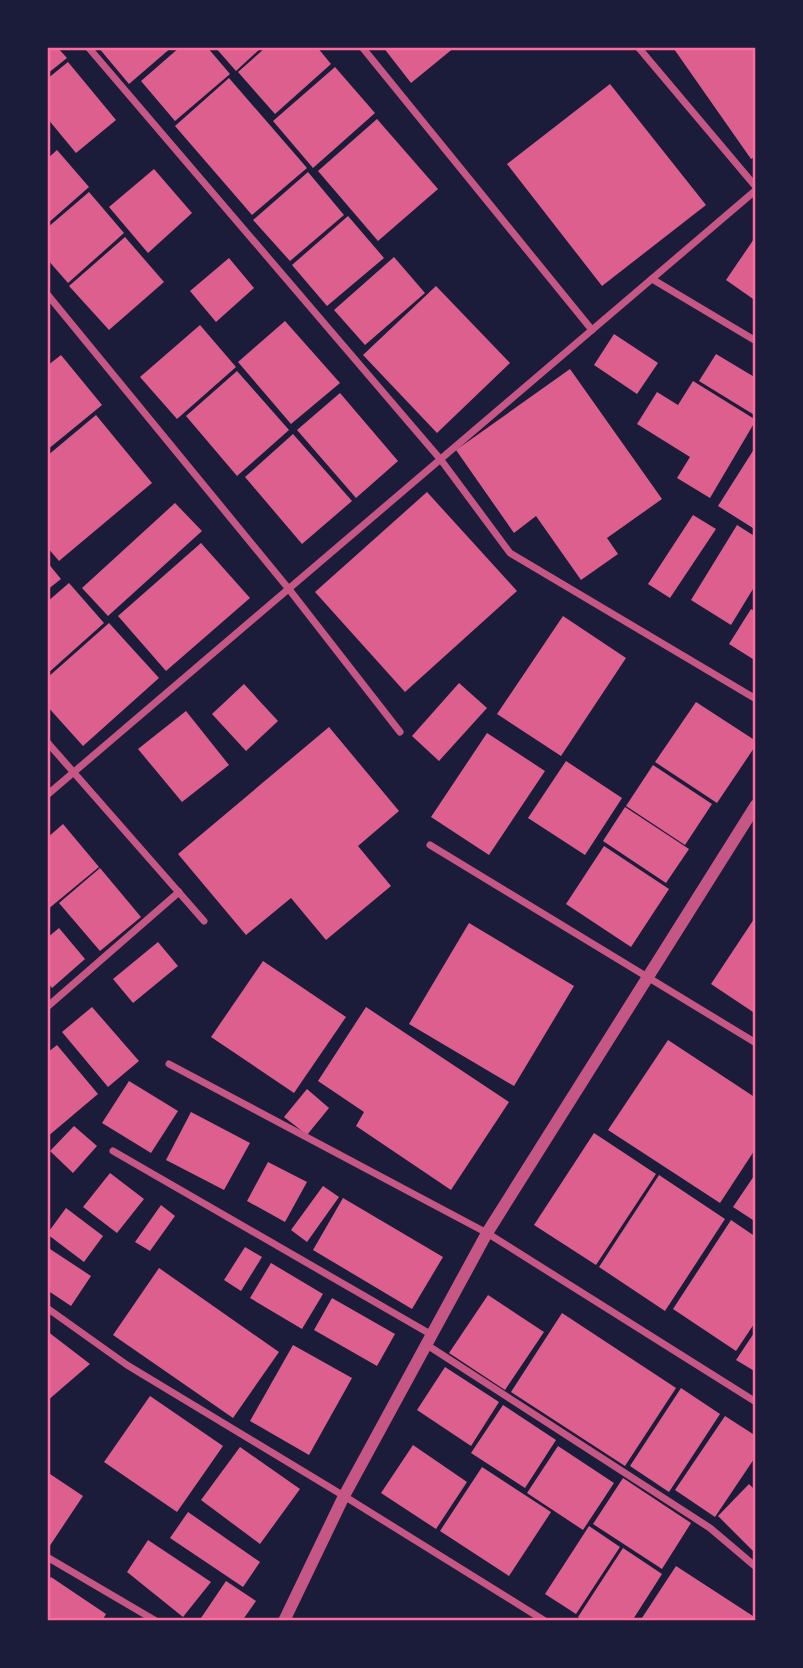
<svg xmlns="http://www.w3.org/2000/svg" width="803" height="1668" font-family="Raleway,sans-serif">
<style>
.building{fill:#dd5f8e}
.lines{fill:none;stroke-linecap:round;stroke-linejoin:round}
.minor{stroke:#c65784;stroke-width:7}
.tertiary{stroke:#c65784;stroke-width:12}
.neatline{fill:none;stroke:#ff6b9d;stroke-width:2.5}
</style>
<rect width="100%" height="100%" fill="#1b1b3a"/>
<!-- building -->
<g class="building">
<path d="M47,47H57L67,58L47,74Z"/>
<path d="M98,47H172L129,84Z"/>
<path d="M180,47H207L230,74L175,121L141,81Z"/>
<path d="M215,47H262L236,71Z"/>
<path d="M266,47H317L331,64L275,114L238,72Z"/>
<path d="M383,47H455L411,83Z"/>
<path d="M677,47H756V156L751,159L674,49Z"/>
<path d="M68,62L116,120L76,153L47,118V79Z"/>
<path d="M335,67L375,113L313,168L273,121Z"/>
<path d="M229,78L307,168L252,215L175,126Z"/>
<path d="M610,84L706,205L602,286L507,164Z"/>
<path d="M377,119L438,189L378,241L318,171Z"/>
<path d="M57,150L89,187L47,224V159Z"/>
<path d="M154,169L192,213L148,253L109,207Z"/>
<path d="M308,172L344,215L290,261L253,220Z"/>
<path d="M89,192L124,233L68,283L47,259V228Z"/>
<path d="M348,216L384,258L327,306L292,265Z"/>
<path d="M756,236V301L726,280Z"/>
<path d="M125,237L164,282L109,330L69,286Z"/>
<path d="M394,257L425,293L365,345L334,310Z"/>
<path d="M229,258L254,288L216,322L190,291Z"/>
<path d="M436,286L510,363L437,433L363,355Z"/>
<path d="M285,321L340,383L291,424L238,362Z"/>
<path d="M200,325L236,367L177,419L140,377Z"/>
<path d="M614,334L658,363L637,394L594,365Z"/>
<path d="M716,354L756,378V416L699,381Z"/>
<path d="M61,355L102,405L47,450V366Z"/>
<path d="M570,369L662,499L607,538L618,554L581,580L536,516L514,533L456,450Z"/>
<path d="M237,371L289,430L237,476L186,416Z"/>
<path d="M693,381L756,420L710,498L677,478L690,457L637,424L657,392L678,405Z"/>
<path d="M340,393L398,461L356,498L297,430Z"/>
<path d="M96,415L152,483L59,561L47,547V456Z"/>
<path d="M293,434L352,501L302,544L245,477Z"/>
<path d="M756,446V530L718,506Z"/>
<path d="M427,492L517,591L405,692L315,592Z"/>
<path d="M175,503L202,531L108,616L82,588Z"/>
<path d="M693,515L716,529L670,598L648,584Z"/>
<path d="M737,525L756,537V584L731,625L691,600Z"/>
<path d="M201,543L250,598L166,671L118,616Z"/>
<path d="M47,562L61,579L47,590Z"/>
<path d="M69,583L104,623L47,674V602Z"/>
<path d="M751,609L756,612V661L729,644Z"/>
<path d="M563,616L626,658L561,756L497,714Z"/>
<path d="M109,623L159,678L83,746L47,706V678Z"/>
<path d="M459,683L487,708L439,761L412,736Z"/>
<path d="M244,684L278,721L246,751L212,714Z"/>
<path d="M696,702L756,741V745L717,803L655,762Z"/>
<path d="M186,711L229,765L182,802L138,749Z"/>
<path d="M329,727L399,811L358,846L391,886L326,940L291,898L246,935L178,854Z"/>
<path d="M487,733L545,771L489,855L431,817Z"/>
<path d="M566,761L622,798L585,855L528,818Z"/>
<path d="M653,765L712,804L685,845L626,806Z"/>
<path d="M625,807L689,849L666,883L603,841Z"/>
<path d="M63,824L99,867L47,910V838Z"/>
<path d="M604,846L669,889L631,947L566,904Z"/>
<path d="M100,868L141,917L100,951L59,903Z"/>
<path d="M756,916V1014L711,984Z"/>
<path d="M469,923L574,986L514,1086L409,1024Z"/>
<path d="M59,928L85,959L52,988L47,982V938Z"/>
<path d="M158,942L178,966L133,1003L113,979Z"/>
<path d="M263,961L346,1017L294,1093L211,1037Z"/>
<path d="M92,1007L139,1061L108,1087L62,1032Z"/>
<path d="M366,1007L509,1102L451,1190L356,1126L364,1112L318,1081Z"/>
<path d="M668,1040L756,1098V1148L720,1203L608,1130Z"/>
<path d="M57,1045L98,1094L47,1137V1053Z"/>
<path d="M129,1081L178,1111L151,1153L102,1123Z"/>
<path d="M307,1089L329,1108L307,1135L284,1117Z"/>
<path d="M191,1112L250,1143L224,1190L166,1160Z"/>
<path d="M74,1126L97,1146L73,1173L50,1151Z"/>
<path d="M594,1133L656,1174L596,1265L534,1225Z"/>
<path d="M268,1162L307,1182L285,1222L247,1201Z"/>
<path d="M110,1173L144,1199L117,1233L83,1207Z"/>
<path d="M756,1173V1222L733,1207Z"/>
<path d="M659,1175L725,1219L665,1311L599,1267Z"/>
<path d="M323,1186L339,1197L307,1242L291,1230Z"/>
<path d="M343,1198L443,1257L412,1309L313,1250Z"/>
<path d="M161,1205L175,1216L150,1251L135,1242Z"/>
<path d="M66,1208L103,1236L84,1262L47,1234Z"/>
<path d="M731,1220L756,1237V1321L736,1351L673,1309Z"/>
<path d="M47,1247L91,1276L71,1306L47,1290Z"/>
<path d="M245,1247L262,1257L241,1291L224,1280Z"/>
<path d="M271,1263L323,1294L302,1329L250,1298Z"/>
<path d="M159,1268L279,1352L233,1418L113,1335Z"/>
<path d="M488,1295L544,1332L505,1390L449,1353Z"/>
<path d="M332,1298L395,1334L377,1366L314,1330Z"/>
<path d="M562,1313L676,1388L625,1466L511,1392Z"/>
<path d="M756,1330V1372L736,1360Z"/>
<path d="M47,1331L90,1364L47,1401Z"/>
<path d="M293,1345L352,1378L309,1455L250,1421Z"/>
<path d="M445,1367L499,1402L471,1446L417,1410Z"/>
<path d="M681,1388L720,1414L669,1492L630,1466Z"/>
<path d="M150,1396L223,1446L177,1512L104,1462Z"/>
<path d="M503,1405L556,1440L525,1488L471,1453Z"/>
<path d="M725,1416L756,1436V1456L715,1517L675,1490Z"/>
<path d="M413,1445L467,1482L436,1529L381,1493Z"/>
<path d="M558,1446L614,1483L583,1530L527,1493Z"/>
<path d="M240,1447L300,1489L260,1544L201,1500Z"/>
<path d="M482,1467L551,1512L509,1576L440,1531Z"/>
<path d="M47,1472L83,1496L47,1550Z"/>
<path d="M623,1478L691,1523L662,1569L593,1524Z"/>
<path d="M749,1484L756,1491V1554L718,1516Z"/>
<path d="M188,1512L260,1562L243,1587L170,1538Z"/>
<path d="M589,1526L620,1547L576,1614L545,1594Z"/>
<path d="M148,1540L211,1582L183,1617L127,1572Z"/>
<path d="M623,1548L662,1574L632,1621H583L578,1617Z"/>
<path d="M676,1566L756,1618V1621H640Z"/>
<path d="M51,1577L106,1614L102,1621H47V1582Z"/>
<path d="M226,1581L256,1601L242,1621H199Z"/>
</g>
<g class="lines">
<!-- minor -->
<g class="minor">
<path d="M88,47L441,460L510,553L756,699"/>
<path d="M362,47L592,330"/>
<path d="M638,47L756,187"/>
<path d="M652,279L756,341"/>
<path d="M47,294L288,588L400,732"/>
<path d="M47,742L204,921"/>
<path d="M47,795L756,190"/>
<path d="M430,845L756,1043"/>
<path d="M47,1007L179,892"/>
<path d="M169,1064L487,1233L756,1402"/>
<path d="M113,1151L432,1335"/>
<path d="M47,1308L127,1365L344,1496L545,1621"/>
<path d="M427,1345L710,1528L756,1567"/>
<path d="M47,1557L156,1621"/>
</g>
<!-- tertiary -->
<path class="tertiary" d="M284,1621L344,1496L487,1233L756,805"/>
</g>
<!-- border -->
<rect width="803" height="1668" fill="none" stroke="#1b1b3a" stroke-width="98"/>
<rect x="49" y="49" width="705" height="1570" class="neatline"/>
</svg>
